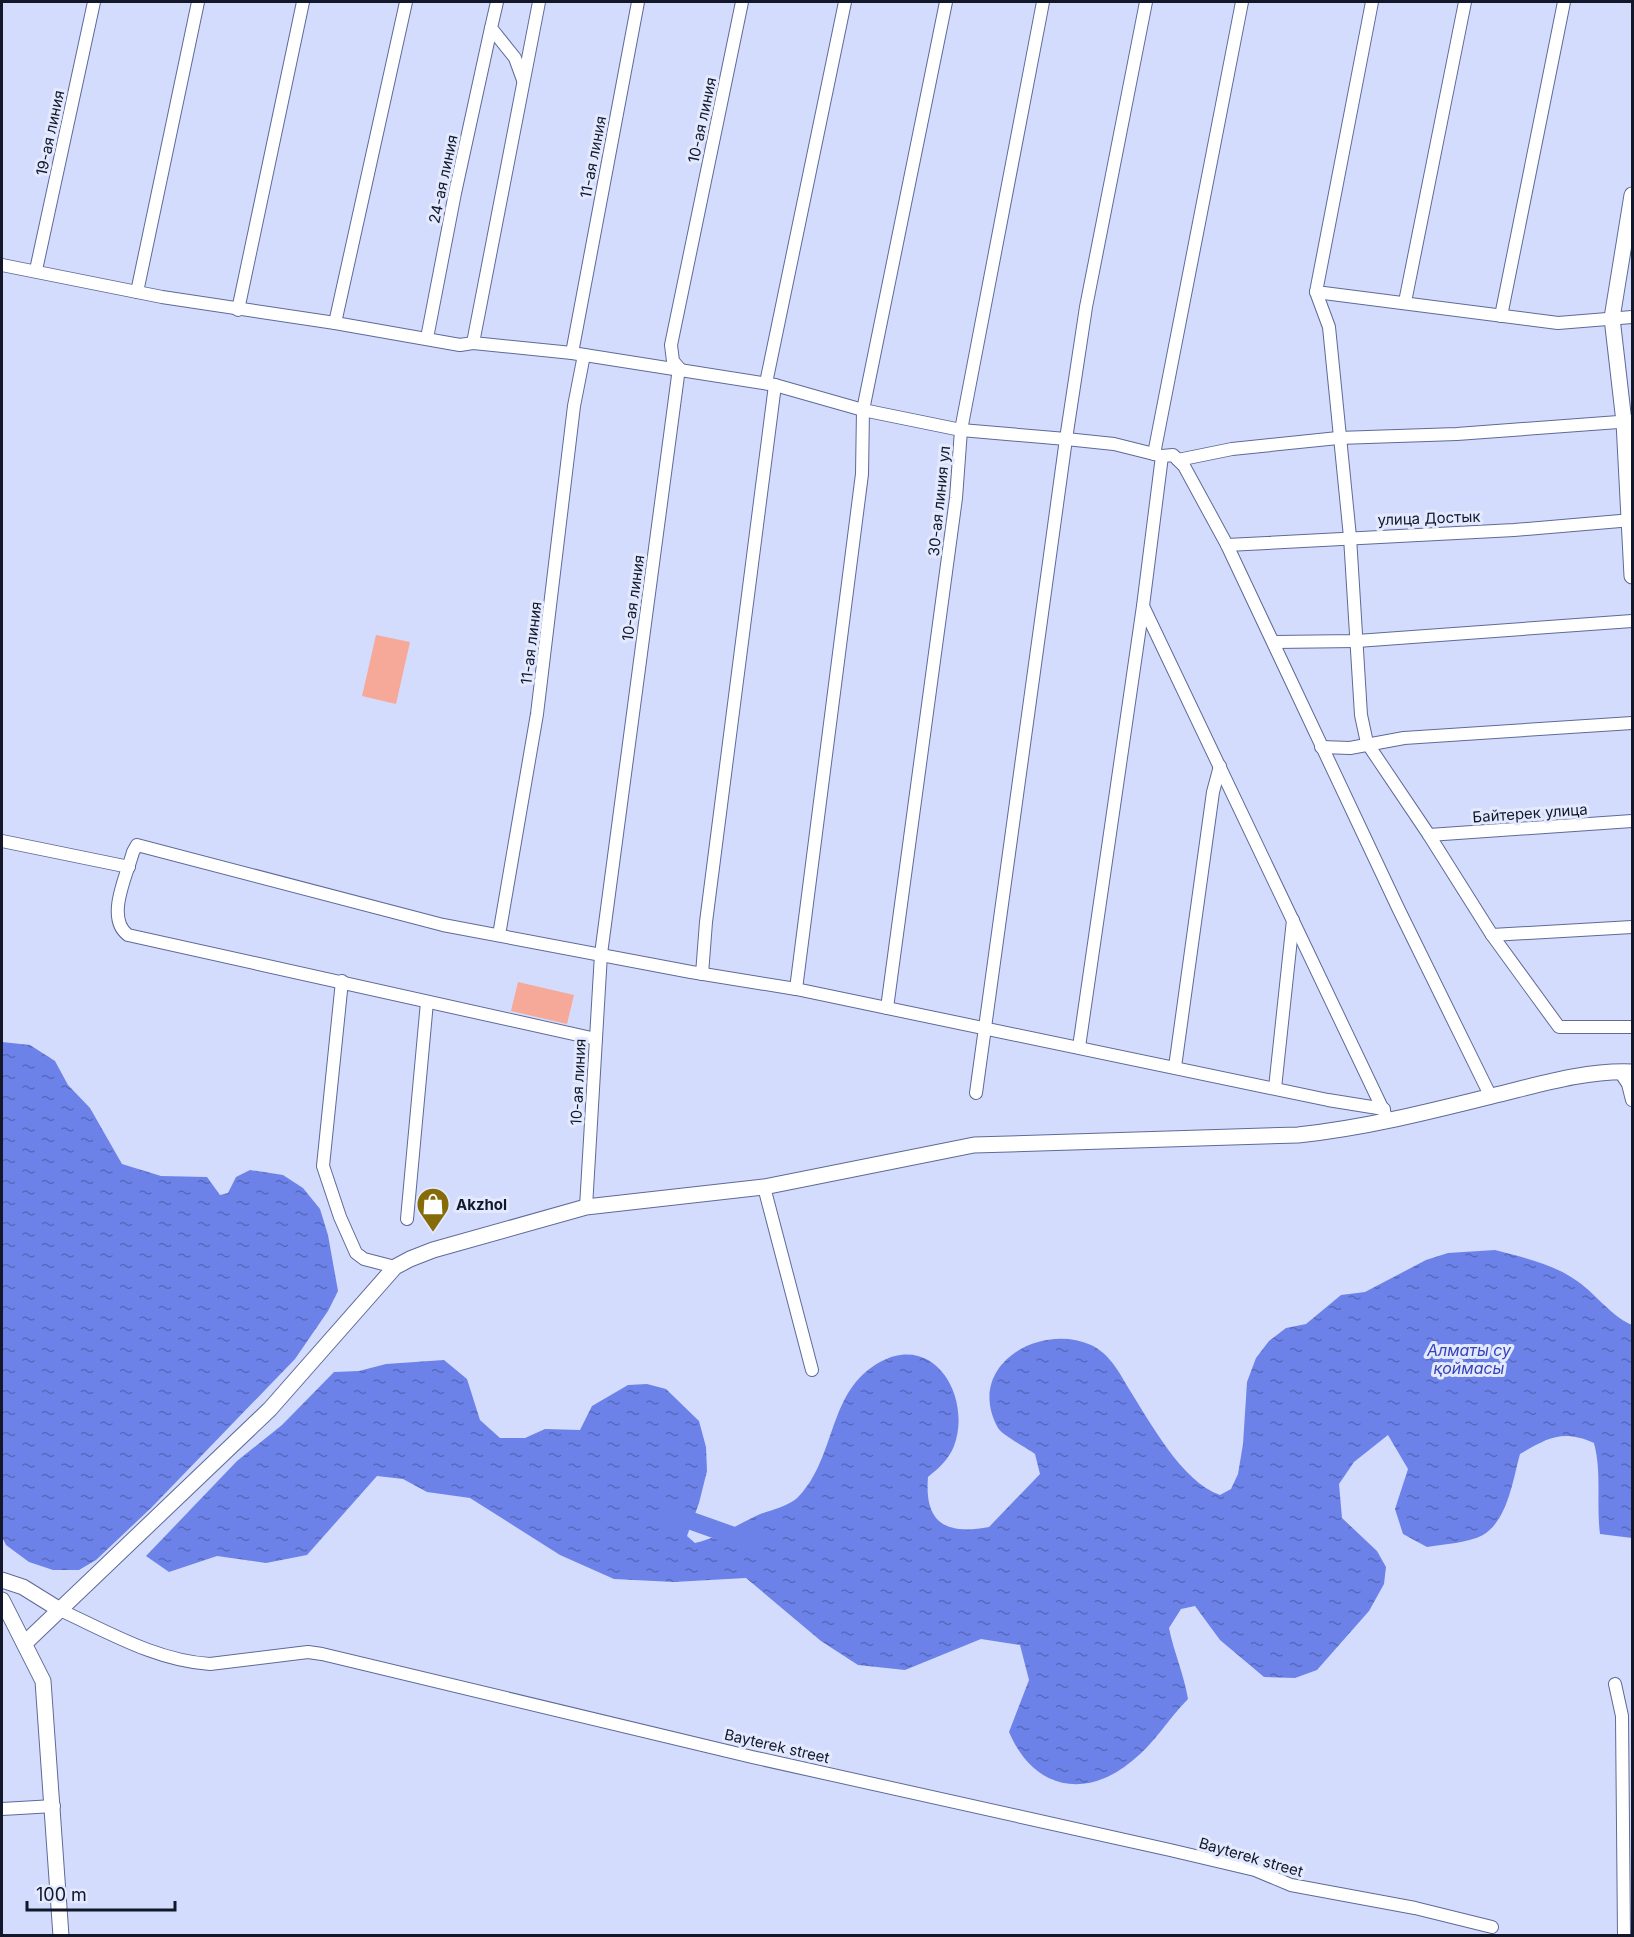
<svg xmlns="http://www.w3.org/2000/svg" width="1634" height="1937" font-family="Inter,sans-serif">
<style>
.garden{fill:#f6a999}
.water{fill:url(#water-ripples)}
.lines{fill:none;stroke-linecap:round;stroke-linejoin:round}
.river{stroke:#6c82e9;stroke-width:18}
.minor-casing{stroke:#5e6a99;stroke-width:14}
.tertiary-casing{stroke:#5e6a99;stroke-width:17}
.minor{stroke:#fff;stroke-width:12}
.tertiary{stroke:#fff;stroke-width:15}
.labels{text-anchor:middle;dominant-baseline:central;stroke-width:6;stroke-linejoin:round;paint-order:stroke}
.street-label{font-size:15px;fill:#121729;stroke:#e3eaff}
.poi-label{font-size:15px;font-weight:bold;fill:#121729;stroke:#e3eaff;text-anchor:start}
.water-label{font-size:16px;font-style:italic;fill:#3742b9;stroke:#e3eaff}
</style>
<defs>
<pattern id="water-ripples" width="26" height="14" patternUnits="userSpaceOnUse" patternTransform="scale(1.5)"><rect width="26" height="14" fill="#6c82e9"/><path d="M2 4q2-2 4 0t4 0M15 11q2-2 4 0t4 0" fill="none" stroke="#5769bd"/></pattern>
</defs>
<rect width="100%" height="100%" fill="#d3dcfc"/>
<!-- garden -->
<g class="garden">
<path d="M376,635L410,642L396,704L362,696Z"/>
<path d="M518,982L574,995L567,1024L511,1011Z"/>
</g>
<!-- water -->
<g class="water">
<path d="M2,1042L30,1045L55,1061L68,1085L90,1108L122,1164L161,1176L207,1177L220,1195L228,1193L236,1177L250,1170L283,1175L303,1188L320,1209L328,1235L338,1291L328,1311L295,1359L152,1507L96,1560L79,1570H53L29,1562L6,1545L2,1537Z"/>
<path d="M1495,1250C1521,1257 1551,1263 1574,1279C1595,1292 1609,1315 1632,1325V1538L1600,1534C1596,1503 1602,1473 1594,1443C1562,1429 1548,1438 1520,1454C1513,1479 1508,1520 1483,1535C1468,1543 1444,1544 1427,1547L1403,1534L1395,1509L1408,1469L1388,1435L1354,1462L1339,1484L1342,1518L1377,1551L1386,1567L1384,1584L1369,1611L1317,1670L1295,1678L1264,1677L1220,1640L1195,1606L1181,1609L1169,1628C1174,1653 1184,1674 1188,1699C1168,1719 1154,1744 1132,1761C1084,1801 1033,1788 1009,1732L1029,1680L1020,1645L981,1639L905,1670L858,1665L821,1641L746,1578L674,1582L614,1579L560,1555L470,1498L427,1492L403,1479L377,1476L307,1555L266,1563L217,1556L169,1572L146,1556L237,1461L282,1425L334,1372L359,1371L386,1364L444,1360L467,1379L480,1420L500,1438H525L545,1429L580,1430L592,1406L628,1385L647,1384L666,1389L699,1421L706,1447L707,1471L699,1503L687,1536L695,1543C718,1538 736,1525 758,1515C770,1510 784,1508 796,1499C801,1495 806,1487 810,1482C836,1441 833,1388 880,1362C935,1332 972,1398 954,1446C949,1459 939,1468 928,1477C924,1524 947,1535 989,1527L1040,1474L1035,1454C1027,1448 1002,1435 998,1428C964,1366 1039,1322 1091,1345C1110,1354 1119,1372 1129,1389C1150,1422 1182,1482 1220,1495L1231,1489L1238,1474L1243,1444L1247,1382L1256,1358L1269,1341L1286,1328L1306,1324L1341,1295L1365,1292L1426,1260L1448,1253Z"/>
</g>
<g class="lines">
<!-- river -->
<path class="river" d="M669,1513L748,1541"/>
<!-- minor casing -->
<g class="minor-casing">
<g id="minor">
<path d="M497,2L491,28L515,58L523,80"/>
<path d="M1372,2L1316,292L1558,323L1632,317"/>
<path d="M2,265L162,297L335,323L460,345L473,343L539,2"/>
<path d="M36,270L94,2"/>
<path d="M137,292L198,2"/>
<path d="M1316,292L1329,327L1350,537L1361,715L1367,743L1429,835L1492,935L1559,1027H1632"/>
<path d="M1405,302L1465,2"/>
<path d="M238,310L303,2"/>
<path d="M1501,316L1564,2"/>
<path d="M335,323L406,2"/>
<path d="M427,338L455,193L491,28"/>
<path d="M473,343L572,353L775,385L863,410L961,430L1066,439L1114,444L1162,456L1173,455L1184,466L1227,545L1399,910L1491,1097"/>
<path d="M572,353L638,2"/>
<path d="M766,383L845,2"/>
<path d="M1154,454L1242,2"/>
<path d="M1178,460L1232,449L1338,438L1457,434L1632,421"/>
<path d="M1227,545L1514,530L1632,520"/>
<path d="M1143,606L1385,1114"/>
<path d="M1274,642L1357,641L1632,621"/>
<path d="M1321,747L1350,748L1404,738L1632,723"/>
<path d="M1429,835L1632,821"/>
<path d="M2,841L129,867"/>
<path d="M499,935L537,714L574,406L584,355"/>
<path d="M1492,935L1632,927"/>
<path d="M702,974L706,922L775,385"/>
<path d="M342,981L323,1166L340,1217L356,1253L364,1259L395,1267"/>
<path d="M796,989L862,474L863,410L946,2"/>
<path d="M887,1008L956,498L961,430L1043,2"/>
<path d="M596,1039L128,935C105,918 127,875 133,852L137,845L443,925L691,972L796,989L1328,1100L1384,1109"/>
<path d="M1079,1047L1143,606L1162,456"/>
<path d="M1175,1067L1213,792L1220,766"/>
<path d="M1620,1072L1628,1084L1632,1100"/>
<path d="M1275,1088L1293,920"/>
<path d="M976,1093L1066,439L1086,307L1146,2"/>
<path d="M764,1187L812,1370"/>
<path d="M586,1207L601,954L679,368L673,361L671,345L742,2"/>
<path d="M407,1219L427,1002"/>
<path d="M60,1610C108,1632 157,1661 210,1664L308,1652L322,1654L752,1757L1170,1850L1255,1870L1291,1885L1415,1908L1492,1927"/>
<path d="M1615,1684L1622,1716L1624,1936"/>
<path d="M2,1809L54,1806"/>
</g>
</g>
<!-- tertiary casing -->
<g class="tertiary-casing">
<g id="tertiary">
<path d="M1632,195L1612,318L1624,422L1632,576"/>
<path d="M2,1580L23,1587L60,1610"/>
<path d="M2,1600L43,1681L61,1936"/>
<path d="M25,1643L270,1409L395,1267L410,1259L433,1250L586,1207L764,1187L974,1145L1298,1135C1364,1128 1428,1112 1492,1096C1538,1085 1585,1070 1632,1072"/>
</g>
</g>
<!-- minor -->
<use href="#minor" class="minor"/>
<!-- tertiary -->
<use href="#tertiary" class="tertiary"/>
</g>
<!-- icons -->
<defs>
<g id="shop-pin" transform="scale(1.725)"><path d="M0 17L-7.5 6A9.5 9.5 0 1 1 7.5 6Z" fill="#856c08" stroke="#e3eaff"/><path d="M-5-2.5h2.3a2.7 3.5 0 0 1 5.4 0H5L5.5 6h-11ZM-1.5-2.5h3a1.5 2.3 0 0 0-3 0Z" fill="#fff"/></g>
</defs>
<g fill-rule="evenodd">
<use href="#shop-pin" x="433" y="1204"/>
</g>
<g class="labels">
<!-- street labels -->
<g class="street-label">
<text transform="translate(702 120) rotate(-78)">10-ая линия</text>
<text transform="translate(50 133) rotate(-78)">19-ая линия</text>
<text transform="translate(593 157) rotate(-79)">11-ая линия</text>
<text transform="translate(443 179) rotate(-78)">24-ая линия</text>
<text transform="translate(939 501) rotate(-84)">30-ая линия ул</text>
<text transform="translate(1429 518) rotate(-2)">улица Достык</text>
<text transform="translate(633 598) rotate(-82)">10-ая линия</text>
<text transform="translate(531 643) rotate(-83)">11-ая линия</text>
<text transform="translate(1530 813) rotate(-4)">Байтерек улица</text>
<text transform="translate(578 1082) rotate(-87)">10-ая линия</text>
<text transform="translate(777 1746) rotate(13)">Bayterek street</text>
<text transform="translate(1251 1857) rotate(16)">Bayterek street</text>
</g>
<!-- poi labels -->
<g class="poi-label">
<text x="456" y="1204">Akzhol</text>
</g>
<!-- water labels -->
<g class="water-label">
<text x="1469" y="1350">Алматы су<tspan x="1469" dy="18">қоймасы</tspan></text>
</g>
</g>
<!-- border -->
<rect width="1634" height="1937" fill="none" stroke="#121729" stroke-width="6"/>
<!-- scale -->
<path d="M27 1901v9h148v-9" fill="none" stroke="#121729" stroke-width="3"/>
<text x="36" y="1901" font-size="18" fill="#121729" stroke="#e3eaff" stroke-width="4.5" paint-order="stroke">100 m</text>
</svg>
